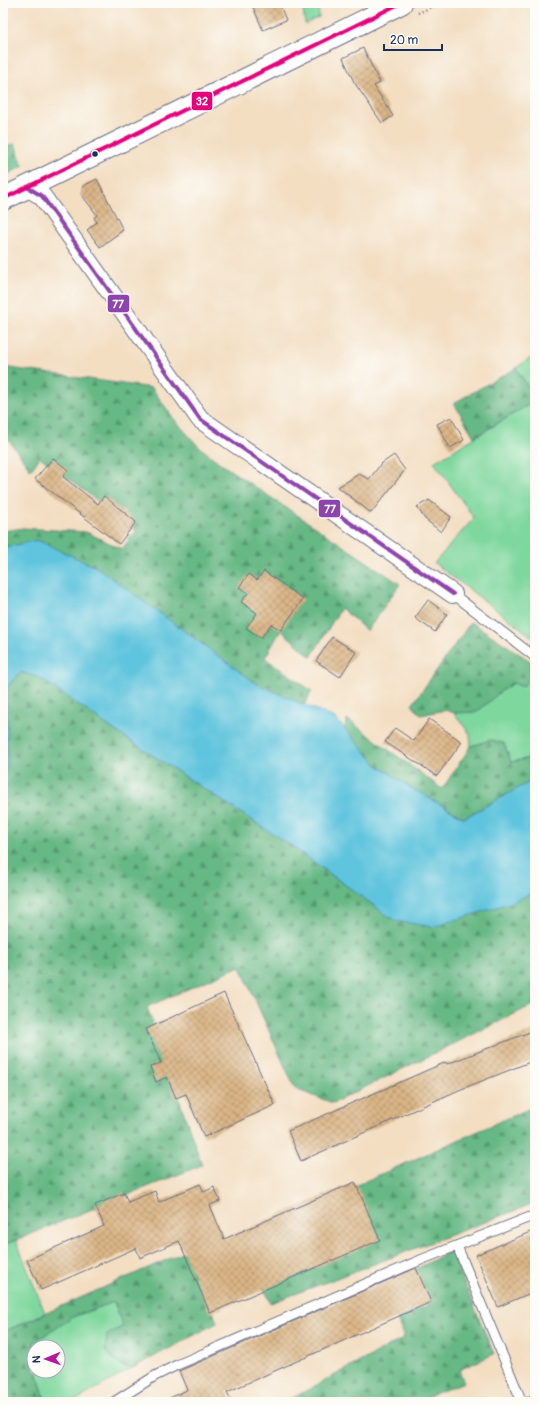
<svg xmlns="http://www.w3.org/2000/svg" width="538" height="1405" font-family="Pangolin,sans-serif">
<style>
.green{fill:#7ed79d;stroke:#4c837e}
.forest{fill:url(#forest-firs);stroke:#407471}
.water{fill:#5fc4dd;stroke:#3d7a9e}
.building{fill:url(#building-cross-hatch)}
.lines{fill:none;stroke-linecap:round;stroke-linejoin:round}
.service-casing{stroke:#676c81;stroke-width:11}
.minor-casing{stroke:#676c81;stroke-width:20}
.primary-casing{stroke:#676c81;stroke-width:24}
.path{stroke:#676c81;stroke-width:2.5;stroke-dasharray:1 3;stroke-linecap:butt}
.service{stroke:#fff;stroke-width:9}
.minor{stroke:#fff;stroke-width:18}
.primary{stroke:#fff;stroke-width:22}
.bus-1-casing{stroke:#fdfcf7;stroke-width:7}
.bus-2-casing{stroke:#fdfcf7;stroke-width:7}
.bus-1{stroke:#8e44ad;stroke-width:4}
.bus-2{stroke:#e5007d;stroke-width:4}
.bus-dot{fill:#1b2f5e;stroke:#fdfcf7;stroke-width:1.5}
.line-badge{stroke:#fdfcf7;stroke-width:1.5}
.badge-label{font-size:11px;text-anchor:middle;font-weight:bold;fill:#fff}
</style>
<defs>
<pattern id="forest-firs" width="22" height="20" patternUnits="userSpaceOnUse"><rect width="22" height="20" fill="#66b884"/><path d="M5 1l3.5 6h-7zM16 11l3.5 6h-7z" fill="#53966f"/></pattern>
<pattern id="building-cross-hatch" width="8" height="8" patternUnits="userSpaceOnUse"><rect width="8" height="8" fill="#dbb686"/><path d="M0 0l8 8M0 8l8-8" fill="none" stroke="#b19471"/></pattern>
</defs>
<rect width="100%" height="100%" fill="#fdfcf7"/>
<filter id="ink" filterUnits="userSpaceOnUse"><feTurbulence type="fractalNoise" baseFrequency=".025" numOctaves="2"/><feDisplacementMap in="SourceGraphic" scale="8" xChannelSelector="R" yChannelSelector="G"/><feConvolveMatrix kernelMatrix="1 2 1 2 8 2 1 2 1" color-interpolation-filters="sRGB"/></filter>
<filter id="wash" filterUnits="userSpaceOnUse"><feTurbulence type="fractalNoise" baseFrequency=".012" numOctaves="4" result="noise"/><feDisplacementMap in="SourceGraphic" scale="16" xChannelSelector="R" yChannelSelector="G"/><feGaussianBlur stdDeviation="0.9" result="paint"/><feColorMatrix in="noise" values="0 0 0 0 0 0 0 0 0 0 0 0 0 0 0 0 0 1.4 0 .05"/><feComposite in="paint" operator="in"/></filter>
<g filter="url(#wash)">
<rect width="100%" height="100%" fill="#f3dec2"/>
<!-- green -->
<g class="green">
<path d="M302,3H318L319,17L305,24Z"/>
<path d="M535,355V398L516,368Z"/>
<path d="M535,401V639L434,563L474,518L434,462Z"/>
<path d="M535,671V757L511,762L504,743L491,740L471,746L470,734L454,713L477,712L501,691L514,683L523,687Z"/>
<path d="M16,1240L45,1313L3,1332V1245Z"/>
<path d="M114,1302L123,1326L107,1335L116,1363L131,1369L73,1402H46L36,1371H58V1347H34V1342L75,1316Z"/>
</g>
<!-- forest -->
<g class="forest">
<path d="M15,144L23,166L3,177V146Z"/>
<path d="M3,367L152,388L174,419L198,446L224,466L400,584L367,631L341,608L311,657L281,630L265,658L312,691L304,705L257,684L37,540L3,548V531L23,528L86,532L122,549L136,530L40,457L31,470L12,445L3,430Z"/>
<path d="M516,368L535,398V401L474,437L454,403Z"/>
<path d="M471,622L535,664V671L523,687L513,683L501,691L477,712L454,713L445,710L421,715L412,705Z"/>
<path d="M20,672L40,678L117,732L293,847L395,921L507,904L535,892V1004L333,1103L295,1089L240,966L147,1007L202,1165L3,1245V813L7,754V687Z"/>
<path d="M347,719L442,789L471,746L491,740L504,744L511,762L535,757V779L464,818L408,786L377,766L344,730Z"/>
<path d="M535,1106V1203L271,1303L239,1237Z"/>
<path d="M191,1249L217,1323L131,1369L116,1363L105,1351L107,1335L123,1326L114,1302L75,1316L34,1342V1371H36L46,1402H3V1332Z"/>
<path d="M451,1251L494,1354L459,1370L464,1382L415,1402H285L404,1338L397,1319L427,1306L412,1271Z"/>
</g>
<!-- water -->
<path class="water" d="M37,540L98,568L257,684L335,718L377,765L408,786L464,818L535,779V892L507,904L433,927L395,921L293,847L117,732L40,678L20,672L7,687V754L3,813V548Z"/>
<g id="blocks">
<!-- building -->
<g class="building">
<path d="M262,3H279L286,20L263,30L253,7Z"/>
<path d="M363,48L380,83L374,86L393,116L382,123L354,82L343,58Z"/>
<path d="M97,179L123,230L100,247L87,230L97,222L94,218L97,215L81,194L83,186Z"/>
<path d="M451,417L464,440L450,448L437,424Z"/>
<path d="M394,455L405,470L371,513L338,487L359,474L369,479L381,464Z"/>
<path d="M53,458L68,470L63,477L98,504L104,496L136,522L119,544L35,479Z"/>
<path d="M429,500L451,517L441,532L425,519L417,507Z"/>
<path d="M264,571L303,599L281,630L271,624L261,638L246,628L257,613L241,602L248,593L239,587L249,574L257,580Z"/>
<path d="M428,600L447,614L435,632L415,618Z"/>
<path d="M332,637L356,652L340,677L316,661Z"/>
<path d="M429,719L462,742L437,776L385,742L395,728L414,741Z"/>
<path d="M224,993L275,1105L204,1137L186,1094L176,1098L167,1077L156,1082L150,1067L161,1063L146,1029Z"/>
<path d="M535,1030V1060L459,1090L301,1161L288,1131L446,1062L447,1064Z"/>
<path d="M355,1182L380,1240L210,1313L179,1241L140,1258L136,1248L41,1290L27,1260L104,1226L95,1205L124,1193L128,1202L155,1191L159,1202L200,1184L204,1192L214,1187L220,1201L210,1205L224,1239Z"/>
<path d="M535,1230V1291L498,1307L476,1255Z"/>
<path d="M416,1268L431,1302L227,1392L232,1402H161L187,1390L179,1371Z"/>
</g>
</g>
</g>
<g filter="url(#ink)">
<use href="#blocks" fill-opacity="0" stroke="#676c81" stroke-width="1"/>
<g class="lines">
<!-- service casing -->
<g class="service-casing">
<g id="service">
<path d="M453,594L535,657"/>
<path d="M457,1246L522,1402"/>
<path d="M114,1402L155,1376L177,1365L423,1259L535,1215"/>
<path d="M529,1402L535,1399"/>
</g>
</g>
<!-- minor casing -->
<g class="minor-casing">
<path id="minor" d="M27,187L42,196L200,419L453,594"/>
</g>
<!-- primary casing -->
<g class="primary-casing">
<path id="primary" d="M3,199L401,3"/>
</g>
<!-- path -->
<path class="path" d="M418,13L441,3"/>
<!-- service -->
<use href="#service" class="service"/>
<!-- minor -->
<use href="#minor" class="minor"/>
<!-- primary -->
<use href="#primary" class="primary"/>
<!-- bus-1 casing -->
<g class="bus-1-casing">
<path id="bus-1" d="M27,187L42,196L200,419L453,594"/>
</g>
<!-- bus-2 casing -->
<g class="bus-2-casing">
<path id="bus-2" d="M3,199L401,3"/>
</g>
<!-- bus-1 -->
<use href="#bus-1" class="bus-1"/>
<!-- bus-2 -->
<use href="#bus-2" class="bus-2"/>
</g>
</g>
<!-- markers -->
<circle class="bus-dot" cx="95" cy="154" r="3.5"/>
<g class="line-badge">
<rect x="191" y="91" width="22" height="20" rx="4" fill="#e5007d"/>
<rect x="107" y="294" width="23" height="19" rx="4" fill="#8e44ad"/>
<rect x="318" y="499" width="23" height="19" rx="4" fill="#8e44ad"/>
</g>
<g class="badge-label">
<text x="202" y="105">32</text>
<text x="118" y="308">77</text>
<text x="330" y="513">77</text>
</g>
<!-- margin -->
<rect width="538" height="1405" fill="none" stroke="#fdfcf7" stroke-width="16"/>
<!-- north arrow -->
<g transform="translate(46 1359) rotate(268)"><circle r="19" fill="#fdfcf7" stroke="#a3aaba"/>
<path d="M0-3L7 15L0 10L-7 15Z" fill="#b5179e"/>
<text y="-6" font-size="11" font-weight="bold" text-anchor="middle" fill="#1b2f5e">N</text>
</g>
<!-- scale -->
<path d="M384 44v6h58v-6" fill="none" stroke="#1b2f5e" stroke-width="2"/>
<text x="390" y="44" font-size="12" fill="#1b2f5e" stroke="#fdfcf7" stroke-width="3" paint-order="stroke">20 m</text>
</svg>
